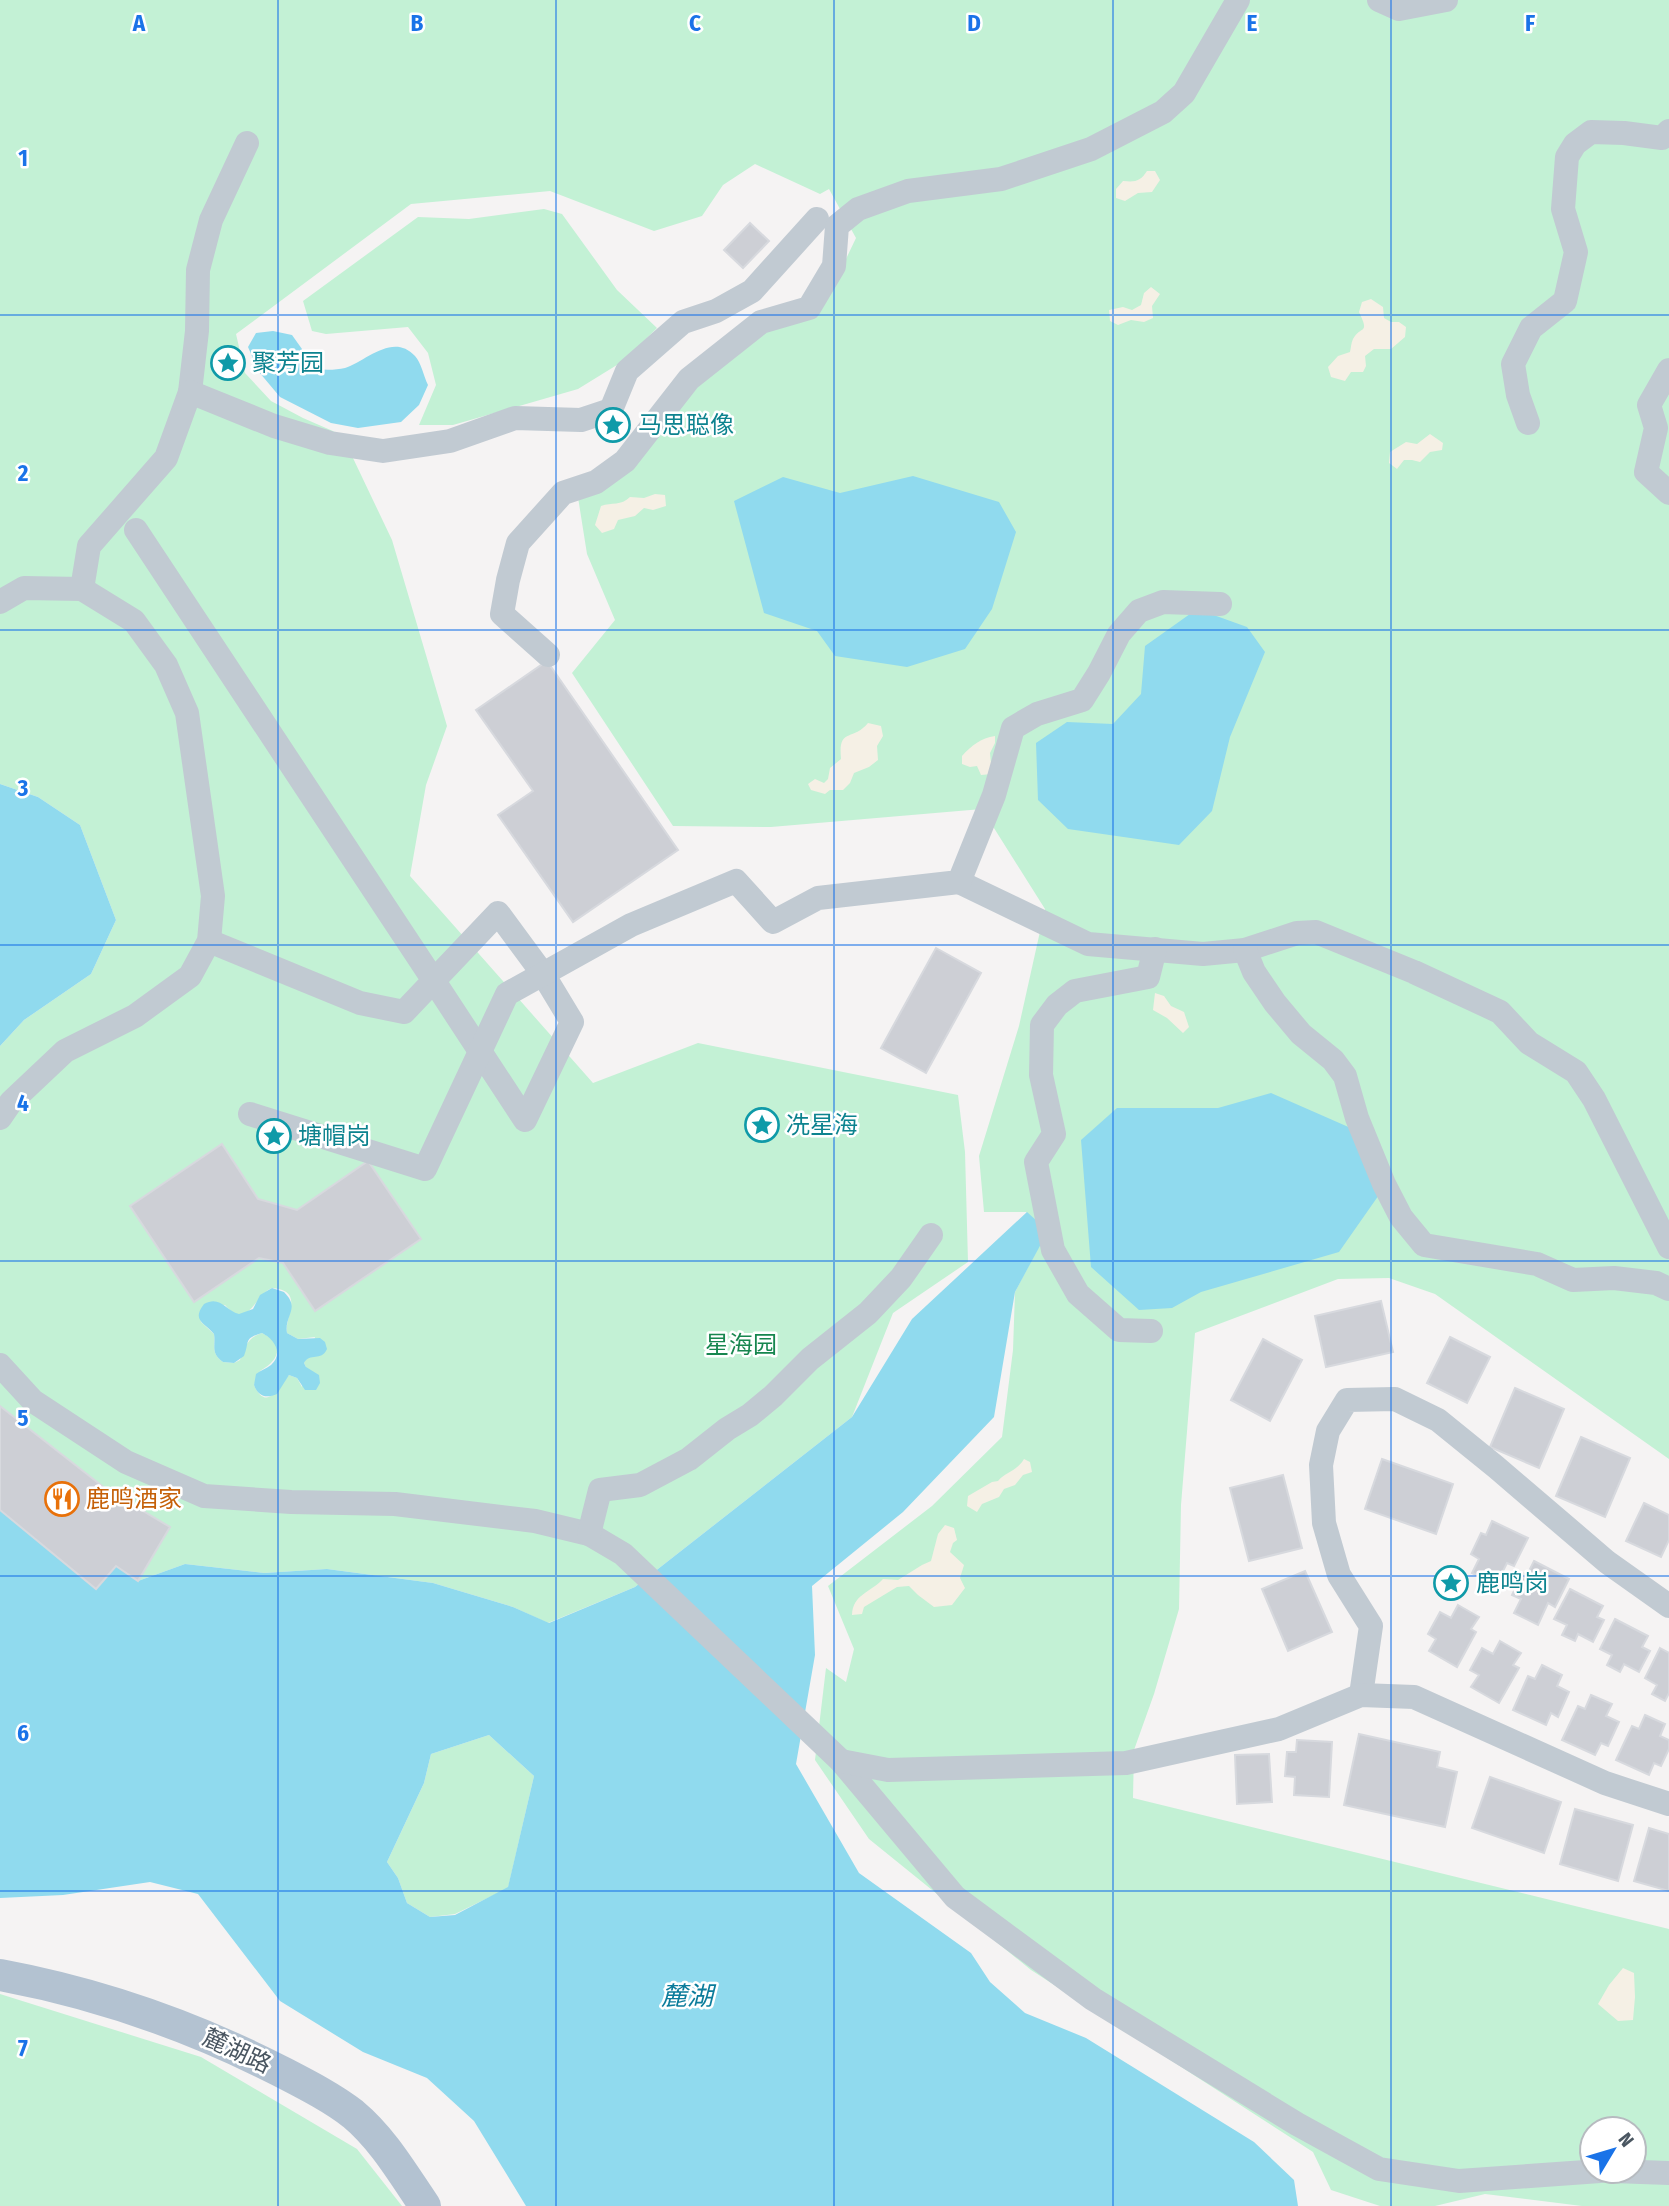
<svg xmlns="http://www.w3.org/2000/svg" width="1669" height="2206" font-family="'Fira Sans Condensed','Noto Sans SC',sans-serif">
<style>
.green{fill:#c3f1d5;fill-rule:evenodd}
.sand{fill:#f5f0e5}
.water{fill:#90daee;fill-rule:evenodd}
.building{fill:#cdcfd5;stroke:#d7d9de;stroke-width:2}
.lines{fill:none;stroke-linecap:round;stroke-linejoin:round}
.minor{stroke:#c1cad2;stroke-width:24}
.major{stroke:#b3c2d1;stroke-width:32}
.grid{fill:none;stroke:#1a73e8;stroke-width:2;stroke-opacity:0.55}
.labels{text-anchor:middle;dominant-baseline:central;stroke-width:5;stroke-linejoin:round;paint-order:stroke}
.culture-label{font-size:24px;fill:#0d838f;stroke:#fff;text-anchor:start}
.park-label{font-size:24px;fill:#17864f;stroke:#fff}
.food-label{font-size:24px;fill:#c56008;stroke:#fff;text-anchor:start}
.street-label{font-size:24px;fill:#4a5661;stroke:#fff}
.water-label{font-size:26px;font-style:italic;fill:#0c7c9b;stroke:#fff}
.grid-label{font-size:23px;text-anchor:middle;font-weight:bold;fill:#1a73e8;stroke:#fff;stroke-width:5;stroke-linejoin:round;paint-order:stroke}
</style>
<rect width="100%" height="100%" fill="#f5f3f3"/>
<!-- green -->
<g class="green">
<path d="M0,0H1669V1459L1435,1294L1389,1278L1338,1279L1195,1333L1181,1505L1179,1609L1154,1694L1134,1750L1133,1798L1669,1929V2206H1582L1485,2194L1435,2206H1380L1331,2190L1313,2152L1031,1970L869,1839L815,1760L826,1668L846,1682L854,1649L828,1586L932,1506L1002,1437L1013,1350L1015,1292L1047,1231L1026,1212H984L979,1156L1019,1026L1045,909L982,809L771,827L673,826L572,673L615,620L587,554L577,491L745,340L835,282L856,238L829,189L820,194L755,164L723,185L702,216L654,231L550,191L411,204L236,334L245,373L271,401L303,418L342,435L392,540L447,726L426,785L410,876L593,1083L698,1043L958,1095L965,1152L968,1262L893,1313L852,1417L635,1587L548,1623L513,1607L433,1583L327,1569L264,1573L185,1564L138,1581L170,1527L106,1489L0,1406V1046L24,1020L91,974L116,920L80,825L38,797L0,784ZM272,1288C306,1291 284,1316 287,1333L298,1339L315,1337L311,1356L306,1358L304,1363L306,1367L302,1387L297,1378L289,1375C280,1385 267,1414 254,1385L260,1371C280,1360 285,1344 262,1333C247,1338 245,1347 240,1360L234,1363L223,1362C210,1353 216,1346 214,1334L201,1322L199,1313L225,1305C248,1332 255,1294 272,1288ZM1592,2129H1634V2171H1592Z"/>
<path d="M544,209L562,214L617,290L657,328L625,360L578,389L453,425H419L436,385L428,353L408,327L326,334L312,331L303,301L418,217L469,219Z"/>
<path d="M489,1735L534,1776L508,1888L455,1914L430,1917L407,1903L398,1878L387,1862L424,1783L431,1754Z"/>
<path d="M0,1994L201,2057L357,2149L402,2206H0Z"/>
</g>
<!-- sand -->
<g class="sand">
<path d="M1147,171H1155L1160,180L1152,192L1138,193L1125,201L1116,198V189L1123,181C1135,182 1140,182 1147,171Z"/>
<path d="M1151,287L1160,294L1152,306L1153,318L1144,322L1131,320L1118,325L1110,321L1109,310L1123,307L1132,310L1141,305L1144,293Z"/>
<path d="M1371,299L1383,307L1384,318L1391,322H1399L1406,327L1405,337L1391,349H1374L1365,356L1366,366L1363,372H1351L1345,381L1331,377L1328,367L1338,356L1350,352C1351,348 1351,343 1353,339C1361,325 1370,335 1359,312L1362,302Z"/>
<path d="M1430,434L1443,443L1442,450L1430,452L1420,462L1412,460H1404L1397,469L1389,463L1390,452L1406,442L1417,444Z"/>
<path d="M655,494L665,495L666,506L653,510L644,508L635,516L618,520L614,529L602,533L595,525L601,506C612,502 621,506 630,497L644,498Z"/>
<path d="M868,723L881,726L883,736L877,746L878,760L869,767L854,773L850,783L843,790H830L825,794L811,790L808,784L815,779L824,783L828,779L830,768L841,759C838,727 852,742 868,723Z"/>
<path d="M995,736V743L990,753L992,774L981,775L977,766L970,767L962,764V756C971,746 981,738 995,736Z"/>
<path d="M1155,993L1164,996L1171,1006L1184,1012L1189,1027L1183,1033L1167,1018L1153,1010Z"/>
<path d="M1024,1459L1030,1462L1032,1472L1023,1475L1015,1485L1004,1489L999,1497L982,1504L977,1512L967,1506L968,1496L992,1482L998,1481C1007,1471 1016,1472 1024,1459Z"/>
<path d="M945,1525L954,1528L957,1540L953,1543L950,1552L964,1565L960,1578L965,1588L952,1605L934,1607L918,1595L909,1586L897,1587L864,1607L862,1614L852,1615C853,1594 870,1593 883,1579L898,1580L922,1565L931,1561L938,1534Z"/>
<path d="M1623,1968L1634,1973L1635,1997L1633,2020L1618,2021L1598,2004L1609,1985Z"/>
</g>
<!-- water -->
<g class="water">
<path d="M273,331L292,335L302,349V366C314,370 332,371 345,368C366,361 393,332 415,356C421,362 424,377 428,385L419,405L401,422L358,428L331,423L280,397L259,372L248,347L256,333Z"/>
<path d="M913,476L999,502L1016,532L992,609L965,649L907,667L835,656L817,631L764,613L734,501L783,477L840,493Z"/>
<path d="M1197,609L1247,627L1265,652L1230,737L1212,811L1179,845L1068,829L1038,800L1036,743L1067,722L1113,724L1141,694L1145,646Z"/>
<path d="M0,784L38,797L80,825L116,920L91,974L24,1020L0,1046Z"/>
<path d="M1271,1093L1353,1129L1381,1192L1339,1252L1201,1292L1172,1308L1139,1310L1091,1267L1081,1140L1117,1108H1218Z"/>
<path d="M1027,1212L1048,1231L1015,1292L994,1417L903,1512L812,1586L815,1655L796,1764L859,1873L971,1953L990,1982L1025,2013L1086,2038L1254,2142L1294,2180L1298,2206H526L474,2121L427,2078L363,2052L280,2001L198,1894L150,1882L63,1895L0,1898V1510L96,1589L116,1566L138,1581L185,1564L264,1573L327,1569L433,1583L513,1607L549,1623L635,1587L852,1417L912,1319ZM489,1735L534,1776L508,1887L455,1915L430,1917L407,1903L398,1878L387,1862L424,1783L431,1754Z"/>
<path d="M272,1288L284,1292C301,1309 284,1315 287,1333L298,1339L320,1338L325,1342L327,1349C321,1362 310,1352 304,1363L306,1367L319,1375L320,1383L316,1390H305L297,1378L289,1375L277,1394C266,1399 258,1396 254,1385L256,1374C261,1370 266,1369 271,1365C284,1353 274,1339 262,1333C243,1339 250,1341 244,1356L234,1363L223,1362C210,1353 216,1346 214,1334C205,1323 191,1321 204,1304C220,1295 225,1310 239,1314L253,1309L260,1295Z"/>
</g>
<!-- building -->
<g class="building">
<path d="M750,223L769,241L743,268L724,250Z"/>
<path d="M547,661L678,850L573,922L498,815L533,791L476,710Z"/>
<path d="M936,948L981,973L926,1073L881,1048Z"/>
<path d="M222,1144L258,1199L297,1210L368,1161L421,1239L315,1311L283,1263L259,1258L194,1302L130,1206Z"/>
<path d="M1381,1301L1393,1352L1326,1367L1315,1316Z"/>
<path d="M1450,1337L1490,1357L1467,1403L1427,1383Z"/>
<path d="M1263,1339L1302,1360L1270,1421L1231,1400Z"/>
<path d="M1515,1388L1564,1409L1539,1468L1490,1447Z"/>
<path d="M0,1406L106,1489L170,1527L138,1581L116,1566L96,1589L0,1510Z"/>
<path d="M1581,1437L1630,1458L1605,1517L1556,1496Z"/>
<path d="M1382,1459L1453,1484L1436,1534L1365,1509Z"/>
<path d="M1283,1475L1302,1548L1249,1561L1230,1488Z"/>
<path d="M1644,1503L1669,1515V1540L1661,1557L1626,1541Z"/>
<path d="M1492,1521L1528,1538L1514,1566L1507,1563L1496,1585L1472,1573L1479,1559L1471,1554L1481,1533L1486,1535Z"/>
<path d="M1534,1561L1569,1579L1555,1607L1548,1603L1538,1625L1514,1613L1521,1599L1512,1595L1523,1573L1527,1575Z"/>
<path d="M1305,1571L1332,1632L1288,1651L1262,1589Z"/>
<path d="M1570,1589L1603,1606L1597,1617L1604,1620L1593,1642L1578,1634L1575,1641L1562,1635L1567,1625L1554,1619Z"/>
<path d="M1458,1605L1479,1617L1471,1629L1476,1632L1457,1667L1429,1651L1436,1639L1428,1634L1440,1612L1451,1618Z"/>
<path d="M1615,1619L1648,1636L1642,1647L1650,1651L1639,1672L1624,1664L1620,1672L1607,1665L1612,1655L1600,1649Z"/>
<path d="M1500,1641L1521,1653L1513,1665L1519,1668L1499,1703L1471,1687L1479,1675L1470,1670L1482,1648L1493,1654Z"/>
<path d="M1660,1648L1669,1653V1693L1665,1701L1652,1694L1657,1685L1645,1678Z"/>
<path d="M1542,1665L1562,1675L1557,1686L1569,1692L1558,1717L1551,1713L1546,1725L1513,1710L1528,1676L1535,1679Z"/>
<path d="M1591,1695L1612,1704L1606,1716L1619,1722L1608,1746L1601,1743L1595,1755L1562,1740L1578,1706L1585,1709Z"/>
<path d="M1645,1715L1665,1724L1660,1736L1669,1740V1749L1661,1766L1654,1763L1649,1775L1616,1760L1632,1726L1639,1729Z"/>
<path d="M1359,1734L1440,1752L1437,1767L1457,1772L1445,1827L1344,1805Z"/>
<path d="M1297,1740L1332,1742L1329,1797L1294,1795L1295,1777L1285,1776L1287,1752H1296Z"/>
<path d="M1269,1754L1272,1802L1237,1804L1235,1755Z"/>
<path d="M1490,1777L1561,1802L1544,1853L1472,1828Z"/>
<path d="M1575,1809L1633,1825L1618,1881L1560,1864Z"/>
<path d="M1649,1828L1669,1834V1891L1634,1881Z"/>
</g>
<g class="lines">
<!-- minor -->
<g class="minor">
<path d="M1379,0L1399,9L1446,0"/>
<path d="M1669,370L1649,405L1656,428L1646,472L1669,493"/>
<path d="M190,392L197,331L198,270L211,220L247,143"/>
<path d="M1528,423L1518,395L1513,364L1531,328L1565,301L1576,252L1563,209L1567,157L1575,144L1591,132L1624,133L1662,138L1669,131"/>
<path d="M136,530L434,981L525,1120L572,1022L543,974L498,913L404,1012L360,1003L209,941"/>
<path d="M82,589L89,546L166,458L190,392L274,426L330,443L383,451L450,441L515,418L581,420L611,410L627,371L683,322L716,311L752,291L817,219"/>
<path d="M0,602L24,588L82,589L134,621L166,665L187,713L213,896L209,941L190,976L135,1016L65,1051L11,1102L0,1118"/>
<path d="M548,655L502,614L508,580L518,543L563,493L596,482L625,461L689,379L761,322L809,308L834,266L837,226L858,209L908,191L1001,179L1091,149L1163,112L1184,93L1238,0"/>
<path d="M959,882L1088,944L1203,954L1245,950L1297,933L1316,932L1414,972L1500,1012L1529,1043L1576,1072L1594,1099L1669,1247"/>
<path d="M1245,950L1254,972L1275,1003L1301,1034L1333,1060L1345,1076L1357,1118L1384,1184L1401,1217L1424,1245L1537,1264L1573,1280L1614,1278L1656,1283L1669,1289"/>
<path d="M250,1114L425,1169L507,994L631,925L736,881L773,922L818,898L959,882L994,795L1013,728L1037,714L1082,700L1099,673L1119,634L1139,611L1163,602L1220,604"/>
<path d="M1151,1331L1119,1330L1078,1294L1053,1250L1036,1162L1054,1134L1041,1075L1042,1025L1057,1005L1075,991L1148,977L1155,949"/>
<path d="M0,1365L33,1401L126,1462L204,1496L291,1502L395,1504L535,1521L589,1534L623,1554L841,1761L955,1897L1093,1999L1297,2124L1379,2169L1459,2181L1600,2171"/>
<path d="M589,1534L600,1490L640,1485L689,1459L727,1429L750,1415L773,1396L810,1359L868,1313L901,1278L931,1235"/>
<path d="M1361,1695L1371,1626L1339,1575L1324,1523L1321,1465L1328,1431L1347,1400L1395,1399L1438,1420L1496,1467L1607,1562L1669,1606"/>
<path d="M841,1761L888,1770L1126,1763L1279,1729L1361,1695L1414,1697L1605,1783L1669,1804"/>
<path d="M1613,2171L1669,2173"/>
</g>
<!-- major -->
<path class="major" d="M0,1975C97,1993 192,2026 280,2071C305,2084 331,2097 353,2114C383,2139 403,2174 425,2206"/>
</g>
<!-- grid -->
<path class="grid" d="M278,0V2206M556,0V2206M834,0V2206M1113,0V2206M1391,0V2206M0,315H1669M0,630H1669M0,945H1669M0,1261H1669M0,1576H1669M0,1891H1669"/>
<!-- icons -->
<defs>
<g id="sight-ring" transform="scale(1.75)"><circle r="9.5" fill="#fff" stroke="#0f9aa8" stroke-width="1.5"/><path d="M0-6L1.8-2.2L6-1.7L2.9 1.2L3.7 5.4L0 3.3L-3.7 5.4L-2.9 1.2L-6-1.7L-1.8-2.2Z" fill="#0f9aa8"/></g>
<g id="restaurant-ring" transform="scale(1.75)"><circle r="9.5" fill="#fff" stroke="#e8710a" stroke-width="1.5"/><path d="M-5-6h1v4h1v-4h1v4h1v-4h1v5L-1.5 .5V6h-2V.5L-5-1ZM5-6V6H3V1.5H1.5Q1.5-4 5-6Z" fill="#e8710a"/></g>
</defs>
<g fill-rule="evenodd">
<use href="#sight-ring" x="228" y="363"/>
<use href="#sight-ring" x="613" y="425"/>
<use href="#sight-ring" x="762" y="1125"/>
<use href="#sight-ring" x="274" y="1136"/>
<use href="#restaurant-ring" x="62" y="1499"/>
<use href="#sight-ring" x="1451" y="1583"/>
</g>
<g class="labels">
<!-- culture labels -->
<g class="culture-label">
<text x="252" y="363">聚芳园</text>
<text x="638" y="425">马思聪像</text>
<text x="786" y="1125">冼星海</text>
<text x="298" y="1136">塘帽岗</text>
<text x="1476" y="1583">鹿鸣岗</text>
</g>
<!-- park labels -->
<g class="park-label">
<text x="741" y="1345">星海园</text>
</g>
<!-- food labels -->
<g class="food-label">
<text x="86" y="1499">鹿鸣酒家</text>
</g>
<!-- street labels -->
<g class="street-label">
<text transform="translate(237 2051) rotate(25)">麓湖路</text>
</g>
<!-- water labels -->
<g class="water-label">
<text x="687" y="1996">麓湖</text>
</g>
</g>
<g class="grid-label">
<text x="139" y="31">A</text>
<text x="417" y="31">B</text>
<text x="695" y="31">C</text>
<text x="974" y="31">D</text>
<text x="1252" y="31">E</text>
<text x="1530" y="31">F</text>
<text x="23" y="166">1</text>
<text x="23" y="481">2</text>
<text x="23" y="796">3</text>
<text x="23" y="1111">4</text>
<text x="23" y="1426">5</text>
<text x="23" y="1741">6</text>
<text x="23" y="2056">7</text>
</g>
<!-- north arrow -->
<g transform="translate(1613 2150) rotate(52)"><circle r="33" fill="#ffffff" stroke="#b7bbc0" stroke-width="2"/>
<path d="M0-5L12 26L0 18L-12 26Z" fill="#1a73e8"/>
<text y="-10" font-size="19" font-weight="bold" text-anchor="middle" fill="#4a5661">N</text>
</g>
</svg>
